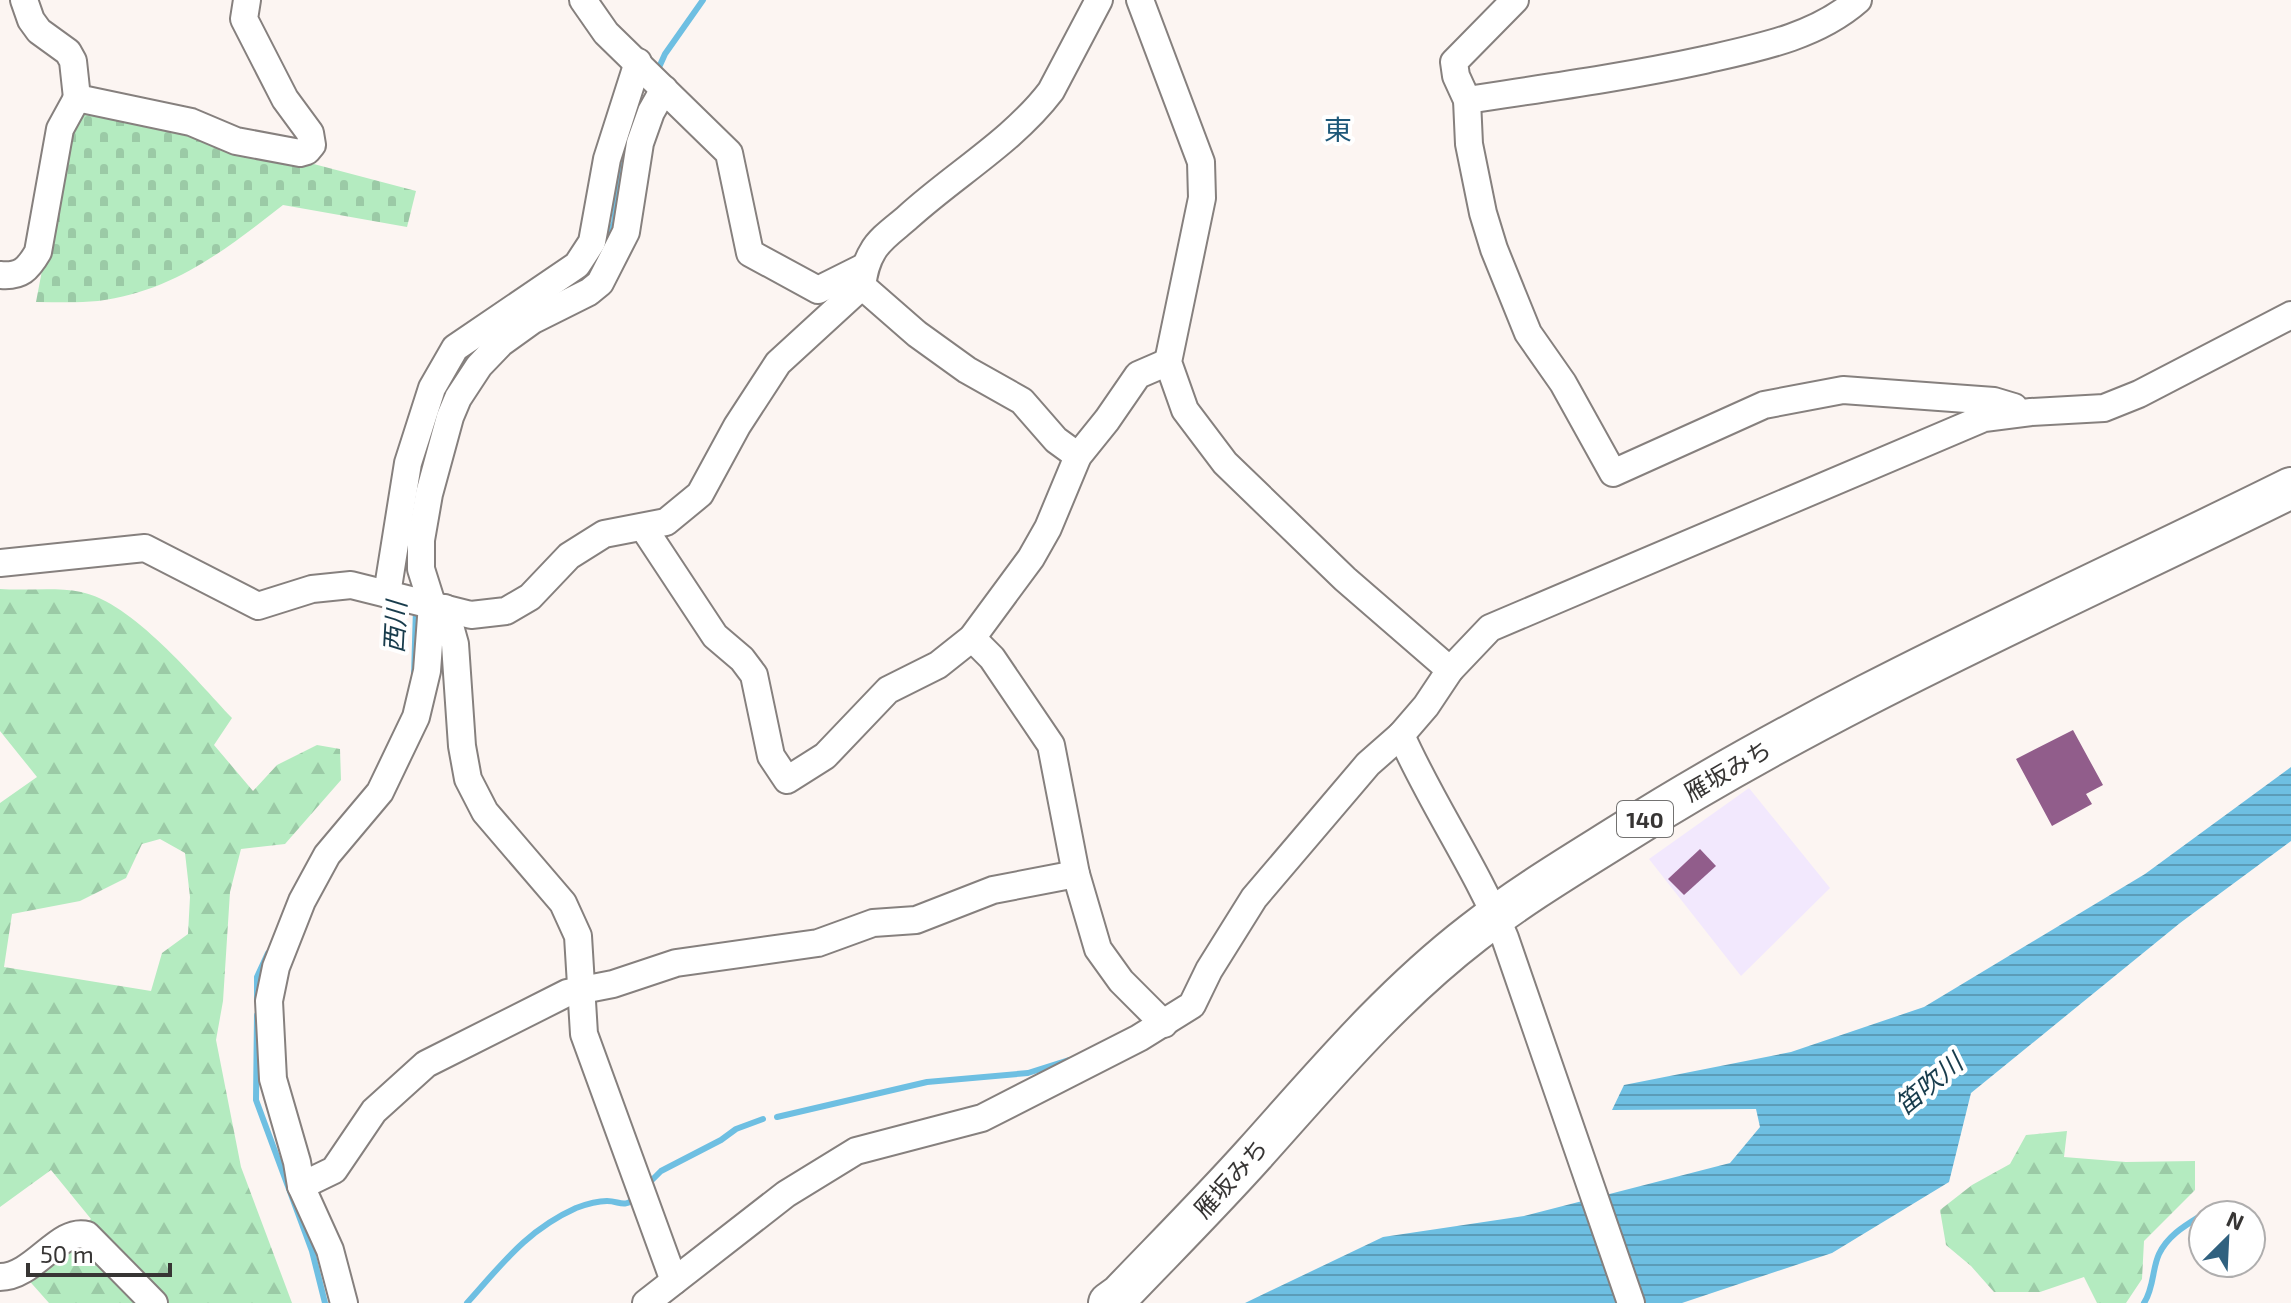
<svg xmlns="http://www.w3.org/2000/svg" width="2291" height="1303" font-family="'Exo 2','Noto Sans JP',sans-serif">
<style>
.commercial{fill:#f2e8fd}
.forest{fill:url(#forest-firs);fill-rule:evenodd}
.cemetery{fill:url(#cemetery-stones)}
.water{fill:url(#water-rules)}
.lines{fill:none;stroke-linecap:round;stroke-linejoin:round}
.stream{stroke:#6ebfe2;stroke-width:6}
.building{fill:#915d8b}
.minor-casing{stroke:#86807e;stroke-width:30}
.highway-casing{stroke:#86807e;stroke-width:44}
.minor{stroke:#fff;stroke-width:26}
.highway{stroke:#fff;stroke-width:40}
.labels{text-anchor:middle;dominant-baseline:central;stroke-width:8;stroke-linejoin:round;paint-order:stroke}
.shield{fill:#fff;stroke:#737271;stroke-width:2}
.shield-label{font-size:22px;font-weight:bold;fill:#373534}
.street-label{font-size:24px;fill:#373534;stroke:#fff}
.water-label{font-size:26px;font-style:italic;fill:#183c4c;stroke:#fff}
.quarter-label{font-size:28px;fill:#1e5879;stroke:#fff}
</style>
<defs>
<pattern id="forest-firs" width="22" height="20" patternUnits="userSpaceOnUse" patternTransform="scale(2)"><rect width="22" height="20" fill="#b4ebc0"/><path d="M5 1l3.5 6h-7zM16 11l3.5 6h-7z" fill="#9bcaa6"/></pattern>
<pattern id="cemetery-stones" width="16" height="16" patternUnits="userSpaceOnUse" patternTransform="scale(2)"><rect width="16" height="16" fill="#b4ebc0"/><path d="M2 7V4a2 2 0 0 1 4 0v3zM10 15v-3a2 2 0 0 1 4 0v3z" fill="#9bcaa6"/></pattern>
<pattern id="water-rules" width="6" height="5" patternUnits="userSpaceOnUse" patternTransform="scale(2)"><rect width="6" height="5" fill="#6ebfe2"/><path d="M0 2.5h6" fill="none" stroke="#5b9cb8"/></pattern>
</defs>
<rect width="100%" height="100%" fill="#fcf5f2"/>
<!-- commercial -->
<path class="commercial" d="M1749,788L1830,888L1741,976L1649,859Z"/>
<!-- forest -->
<g class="forest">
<path d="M0,589C26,591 56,587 81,592C132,602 196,680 232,718L214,745L253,791L277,765L317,745L340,749L341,780L285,844L241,849L230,892L223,1001L216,1040L241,1167L292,1303H49L25,1276L91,1219L51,1170L0,1207V803L37,777L0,731ZM160,839L185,853L190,897L188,934L162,953L151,991L4,967L12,914L80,901L126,878L142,844Z"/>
<path d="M2067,1131L2064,1157L2126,1162L2195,1161V1190L2144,1241L2142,1279L2126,1303H2097L2084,1277L2040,1292H1994L1971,1266L1946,1245L1940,1210L1972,1185L2010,1164L2026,1135Z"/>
</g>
<!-- cemetery -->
<path class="cemetery" d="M81,109L291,158L416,191L407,227L283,205C227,249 172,292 98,301C78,303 56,302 36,302L67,139Z"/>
<!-- water -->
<path class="water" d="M2291,767V841L2180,923L1971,1093L1949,1182L1832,1253L1682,1303H1245L1383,1237L1524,1216L1730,1163L1760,1127L1756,1109L1612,1110L1624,1085L1791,1052L1924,1007L2145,874Z"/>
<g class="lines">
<!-- stream -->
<g class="stream">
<path d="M656,74L665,54L703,0"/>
<path d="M601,253L614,223L619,180L625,160"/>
<path d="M560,293L594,271"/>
<path d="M459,374L474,349"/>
<path d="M414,676L416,608"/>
<path d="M257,1000V977L268,953"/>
<path d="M257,1015L256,1100L312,1251L325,1303"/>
<path d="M777,1117L927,1082L1028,1073L1069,1060"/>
<path d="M646,1186L661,1171L721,1140L736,1129L763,1119"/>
<path d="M467,1303C502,1264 527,1230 576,1208C584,1205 598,1201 607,1201C620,1201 624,1209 636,1197"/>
<path d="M2144,1303C2154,1288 2152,1269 2159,1254C2168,1235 2186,1225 2202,1215"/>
</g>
</g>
<!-- building -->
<g class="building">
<path d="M2073,730L2103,785L2086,794L2092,804L2052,826L2016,759Z"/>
<path d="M1700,849L1716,866L1684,895L1668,879Z"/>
</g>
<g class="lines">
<!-- minor casing -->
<g class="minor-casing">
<g id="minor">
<path d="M24,0L31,20L39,31L68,52L73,61L77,98L191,122L236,141L300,153L307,151L312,145L310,133L285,99L244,19L247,0"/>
<path d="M583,0L606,33L729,153L750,253L818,290L864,267"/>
<path d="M1140,0L1201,162L1202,198L1168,362L1185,410L1225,463L1345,579L1450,670"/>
<path d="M1515,0L1454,62L1456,76L1467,100L1469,144L1483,213L1494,249L1528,333L1563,383L1613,473L1764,405L1843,390L1994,401L2014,407"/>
<path d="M1467,100C1546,88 1626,77 1704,60C1757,48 1816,37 1858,0"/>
<path d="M0,275C21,277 28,269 38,252L60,129L77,98"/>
<path d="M862,286L917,334L967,370L1022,401L1056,440L1078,456"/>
<path d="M643,527L715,636L742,659L754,675L771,756L787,780L825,756L888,690L938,665L972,638L1031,558L1048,528L1078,456L1107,420L1138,375L1168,362"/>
<path d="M0,563L145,548L258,606L312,589L351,585L471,615L506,611L530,597L569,556L604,534L666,522L700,494L737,426L778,363L862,286C864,273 866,262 873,251C880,238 897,227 908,217C954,175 1013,141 1051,91L1099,0"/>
<path d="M387,594L408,463L432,388L455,348L577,265L592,242L607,159L638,62"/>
<path d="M445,608L455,644L462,746L468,779L485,812L563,903L578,936L584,1034L674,1281"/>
<path d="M972,638L992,658L1051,745L1076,874L1098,949L1121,981L1164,1024"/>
<path d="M1401,735C1432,805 1476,867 1505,938L1631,1303"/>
<path d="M301,1186L334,1170L374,1111L426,1064L567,993L613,984L676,963L818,943L873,923L916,920L993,890L1076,874"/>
<path d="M0,1277C34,1277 59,1227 87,1235L154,1303"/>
<path d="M344,1303L330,1250L301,1186L297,1162L273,1079L269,1001L276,967L302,901L327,855L380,792L416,717L427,671L432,604L421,569V540L429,494L450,417L458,398L479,366L501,343L533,320L589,292L600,283L626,232L640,143L651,112L664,89"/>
<path d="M646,1303L786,1194L856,1151L982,1118L1139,1038L1192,1005L1209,970L1254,898L1368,764L1401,735L1426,706L1450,670L1490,628L1984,418L2031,412L2104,408L2139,394L2291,315"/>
</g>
</g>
<!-- highway casing -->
<g class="highway-casing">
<path id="highway" d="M1109,1303L1120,1295C1165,1248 1211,1202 1254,1154C1324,1076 1390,997 1473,933C1520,896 1572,865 1623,833C1835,699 2067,599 2291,488"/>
</g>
<!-- minor -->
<use href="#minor" class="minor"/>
<!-- highway -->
<use href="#highway" class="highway"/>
</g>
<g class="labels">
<!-- shield labels -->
<rect class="shield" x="1617" y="801" width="56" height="36" rx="6"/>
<g class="shield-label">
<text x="1645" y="819">140</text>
</g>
<!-- street labels -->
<g class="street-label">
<text transform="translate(1727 770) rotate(-30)">雁坂みち</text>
<text transform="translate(1230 1178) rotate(-48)">雁坂みち</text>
</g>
<!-- water labels -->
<g class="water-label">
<text transform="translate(394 627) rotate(-87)">西川</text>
<text transform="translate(1928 1083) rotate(-40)">笛吹川</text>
</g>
<!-- quarter labels -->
<g class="quarter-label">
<text x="1338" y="129">東</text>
</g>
</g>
<!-- north arrow -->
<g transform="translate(2227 1239) rotate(24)"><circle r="38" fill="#ffffff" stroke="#afaeae" stroke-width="2"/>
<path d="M0-6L14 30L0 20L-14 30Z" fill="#30617f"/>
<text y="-12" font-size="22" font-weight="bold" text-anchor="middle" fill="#373534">N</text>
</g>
<!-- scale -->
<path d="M28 1263v12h142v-12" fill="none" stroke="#373534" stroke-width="4"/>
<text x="40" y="1263" font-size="24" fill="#373534" stroke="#ffffff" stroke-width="6" paint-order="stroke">50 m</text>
</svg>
